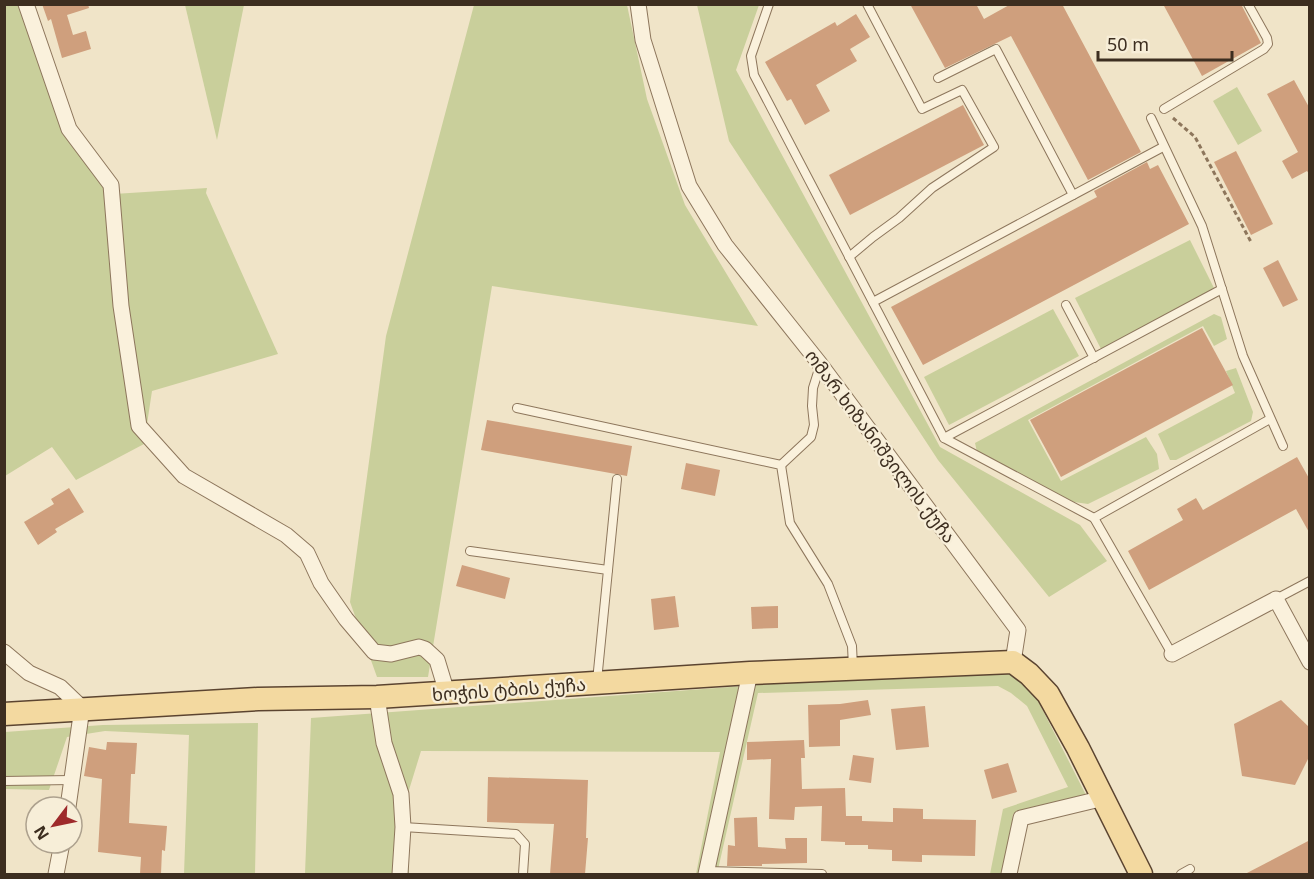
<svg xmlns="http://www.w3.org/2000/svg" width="1314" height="879" font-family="Georgia,'Noto Sans Georgian',serif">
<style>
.green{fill:#c9cf9b}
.building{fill:#cf9f7d}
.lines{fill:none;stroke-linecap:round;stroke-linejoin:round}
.lane-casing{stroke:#8d765c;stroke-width:10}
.street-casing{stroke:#8d765c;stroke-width:17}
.primary-casing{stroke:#5b4430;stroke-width:25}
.path{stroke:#8d765c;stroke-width:3;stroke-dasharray:4.5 3;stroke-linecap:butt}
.lane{stroke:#faf1dc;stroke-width:8}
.street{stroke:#faf1dc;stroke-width:15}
.primary{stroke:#f3d9a0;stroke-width:22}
.labels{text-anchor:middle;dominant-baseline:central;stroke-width:4.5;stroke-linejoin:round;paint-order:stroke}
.street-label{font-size:18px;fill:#3d2e20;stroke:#f7eed8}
</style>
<rect width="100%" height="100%" fill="#f0e4c8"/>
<!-- green -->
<g class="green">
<path d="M20,4L67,135L114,194L207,188L206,193L278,354L152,391L144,444L76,480L52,447L5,476L4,5Z"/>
<path d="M185,5H244L217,140Z"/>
<path d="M474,5H627L647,99L685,205L758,326L492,286L428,677H377L350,602L386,336Z"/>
<path d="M697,5H759L736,70L940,447L1080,525L1107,561L1049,597L938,460L729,141Z"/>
<path d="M1237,87L1262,131L1238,145L1213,101Z"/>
<path d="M1190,240L1215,290L1101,349L1075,298Z"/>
<path d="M1053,309L1079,356L949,425L924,377Z"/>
<path d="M1214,314L1221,317L1227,339L1214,346L1203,326L1028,420L1061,481L1146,437L1157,454L1159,469L1088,504L1074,502L977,452L975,443Z"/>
<path d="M1236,368L1253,412L1251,421L1176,460H1170L1158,434L1235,393L1226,371Z"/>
<path d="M1011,670L1032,689L1086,795L1013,814L1006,874H990L1003,809L1068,787L1027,706L1011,693L998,686L758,693L717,874H696L720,752L421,751L409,790V874H305L311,718L877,676Z"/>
<path d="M258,723L255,874H184L189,735L105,731L67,737L49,790L5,789V732L103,725Z"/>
</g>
<!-- building -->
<g class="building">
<path d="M42,4H88L89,8L67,15L73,35L86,31L91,49L62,58L51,19L48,21Z"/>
<path d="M910,4H976L984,19L1011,4H1062L1141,152L1088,180L1011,36L945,68Z"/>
<path d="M1163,4H1241L1261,43L1202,76Z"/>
<path d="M856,14L870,37L850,49L857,61L816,85L830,111L805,125L791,99L787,101L765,62L835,22L837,26Z"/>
<path d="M1294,80L1310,109V175L1307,171L1292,179L1282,161L1298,152L1267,94Z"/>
<path d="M963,105L984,145L850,215L829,175Z"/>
<path d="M1236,151L1273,224L1251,235L1214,162Z"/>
<path d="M1147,162L1150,169L1158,165L1189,224L923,365L891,307L1097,197L1094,191Z"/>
<path d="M1278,260L1298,300L1283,307L1263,268Z"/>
<path d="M1202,328L1233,385L1061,477L1030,420Z"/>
<path d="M487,420L632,446L627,476L481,450Z"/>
<path d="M1297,457L1310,480V534L1296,509L1149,590L1128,551L1183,520L1177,509L1196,498L1203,510Z"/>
<path d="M686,463L720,470L715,496L681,489Z"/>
<path d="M69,488L84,512L55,529L57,532L38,545L24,522L54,504L51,499Z"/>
<path d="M462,565L510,578L505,599L456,586Z"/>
<path d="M675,596L679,627L654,630L651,599Z"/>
<path d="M778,606V628L752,629L751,607Z"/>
<path d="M868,700L871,715L840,720V746L809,747L808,705L840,704Z"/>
<path d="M1281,700L1310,728V755L1295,785L1242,776L1234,724Z"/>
<path d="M925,706L929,747L896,750L891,709Z"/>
<path d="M804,740L805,758H801L802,789L845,788L846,816H862V821L893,822V808L923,809V819L976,820L975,856L922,855V862L892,861V850L868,849V845H845V842L821,841L822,806L795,807L794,820L769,819L771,759L747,760V742Z"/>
<path d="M107,742L137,743L135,774H131L129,823L167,826L165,851L162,850L161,874H140L141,857L98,852L102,779L84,776L89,747L106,750Z"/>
<path d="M853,755L874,758L871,783L849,780Z"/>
<path d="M1008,763L1017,792L992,799L984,770Z"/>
<path d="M488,777L588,780L586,838H588L585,874H550L554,824L487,822Z"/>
<path d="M757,817L758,847L786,849L785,838H807V863L762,864V866H727L728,845L735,846L734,818Z"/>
<path d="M1310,840V874H1245Z"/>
</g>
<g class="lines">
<!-- lane casing -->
<g class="lane-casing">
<g id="lane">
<path d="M769,4L751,56L754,75L944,438L1094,518L1172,654"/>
<path d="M938,78L996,49L1073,195"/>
<path d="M1164,109L1264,49L1268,44L1267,38L1248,4"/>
<path d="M1151,118L1202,226L1243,356L1283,446"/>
<path d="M849,257L873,237L899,218L932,188L994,147L962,90L922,109L867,4"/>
<path d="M873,302L1163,147"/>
<path d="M1066,305L1094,358"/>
<path d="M517,408L781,465L790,523L828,584L852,646L853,667"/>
<path d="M944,438L1222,289"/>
<path d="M781,465L811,437L814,425L812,406L813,388L820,366"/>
<path d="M1094,518L1270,419"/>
<path d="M470,551L608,570L597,681"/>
<path d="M608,570L617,479"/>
<path d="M1276,599L1310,581"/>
<path d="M4,781L71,780"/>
<path d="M403,827L516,834L525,844L523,874"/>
<path d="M707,871L822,874"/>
<path d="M1181,874L1190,869"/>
</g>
</g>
<!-- street casing -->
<g class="street-casing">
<g id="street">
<path d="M26,4L69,129L111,185L121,306L139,426L184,476L286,535L307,553L321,583L346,619L374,652L391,654L419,647L425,649L437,660L447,693"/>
<path d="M638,4L643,40L689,186L725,245L820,364L1018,630L1013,662"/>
<path d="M4,652L29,673L60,687L82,708L68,807"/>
<path d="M1172,654L1276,599L1310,662"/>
<path d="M377,697L384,743L401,794L403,827L400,874"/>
<path d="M56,874L62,843"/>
<path d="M706,874L750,673"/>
<path d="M1009,874L1021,818L1104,798"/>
</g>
</g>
<!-- primary casing -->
<g class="primary-casing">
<path id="primary" d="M4,714L258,699L377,697L750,673L1013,662L1029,674L1048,694L1078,748L1141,874"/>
</g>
<!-- path -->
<g class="path">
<path d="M990,4H997"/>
<path d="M1173,118L1195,137L1251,242"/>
</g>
<!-- lane -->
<use href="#lane" class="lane"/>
<!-- street -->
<use href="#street" class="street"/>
<!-- primary -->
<use href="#primary" class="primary"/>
</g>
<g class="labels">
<!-- street labels -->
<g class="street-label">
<text transform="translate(881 446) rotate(53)">ომარ ხიზანიშვილის ქუჩა</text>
<text transform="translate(509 689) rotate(-4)">ხოჭის ტბის ქუჩა</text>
</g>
</g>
<!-- border -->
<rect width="1314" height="879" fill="none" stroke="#3d2e20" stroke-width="12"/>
<!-- north arrow -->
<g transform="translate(54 825) rotate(238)"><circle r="28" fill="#f7eed8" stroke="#ada18e" stroke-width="1.5"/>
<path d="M0-4.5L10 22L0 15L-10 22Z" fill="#9e2a2b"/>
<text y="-9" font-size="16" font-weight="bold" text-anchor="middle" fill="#3d2e20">N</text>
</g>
<!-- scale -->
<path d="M1098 51v9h134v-9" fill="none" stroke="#3d2e20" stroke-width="3"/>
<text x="1107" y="51" font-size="18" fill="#3d2e20" stroke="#f7eed8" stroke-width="4.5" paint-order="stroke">50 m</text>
</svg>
